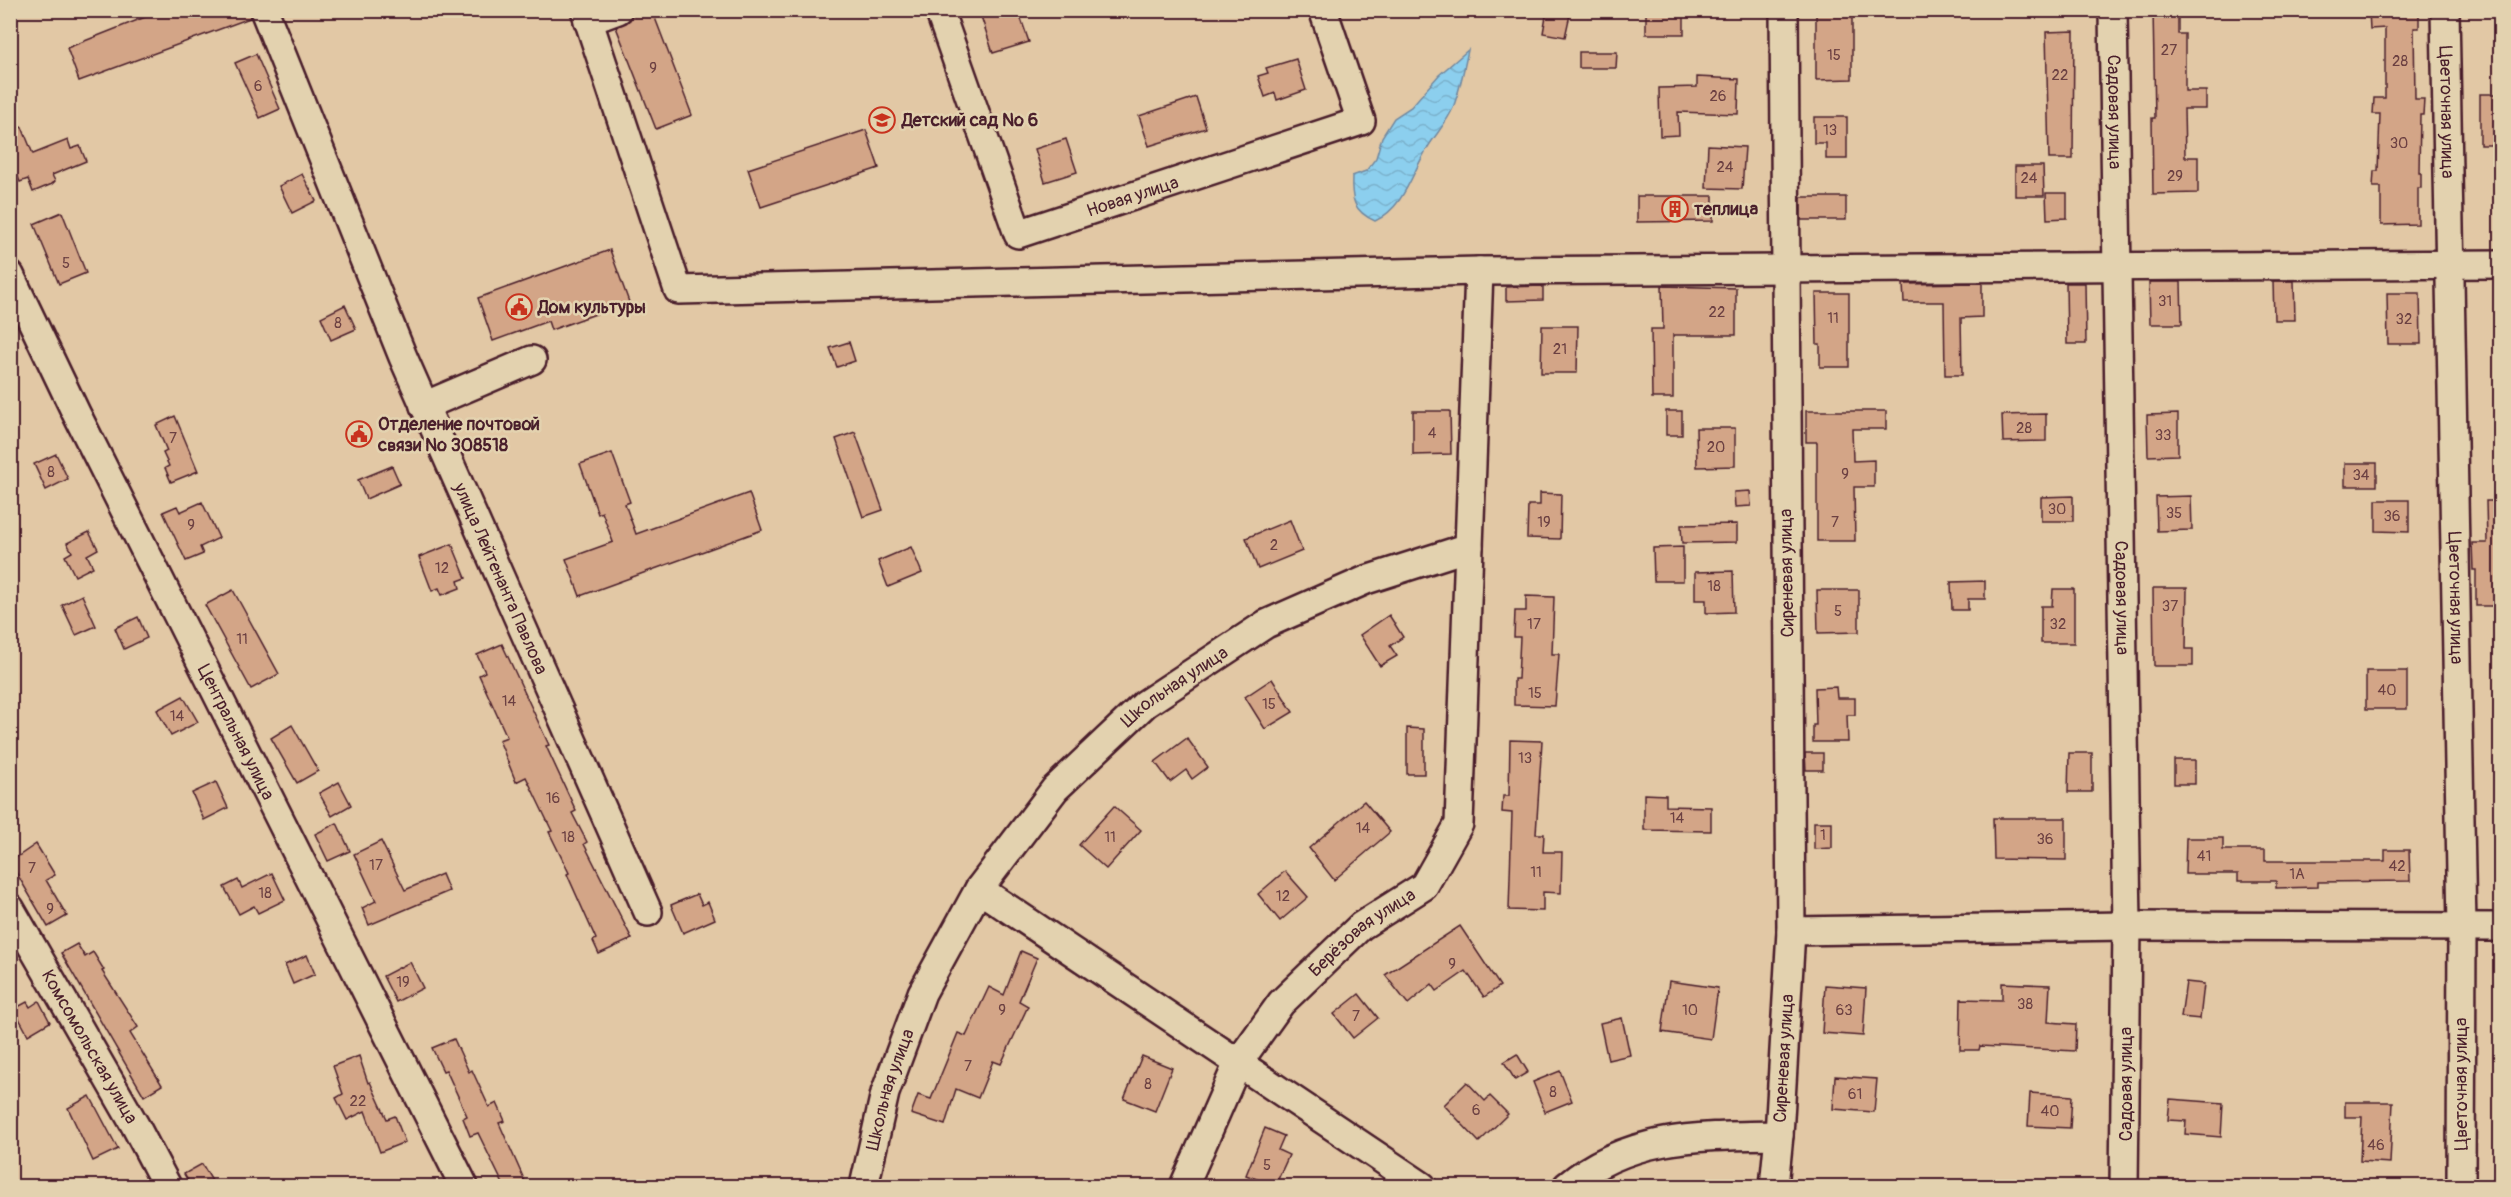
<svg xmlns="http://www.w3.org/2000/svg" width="2511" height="1197" font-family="Pangolin,sans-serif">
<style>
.water{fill:url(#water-waves);stroke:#7289a0;stroke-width:1.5}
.building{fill:#d3a587;stroke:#4a1f2b;stroke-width:1.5}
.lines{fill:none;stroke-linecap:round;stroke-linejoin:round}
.minor-casing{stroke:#4a1f2b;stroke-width:32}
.minor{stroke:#e3d2af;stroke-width:27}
.labels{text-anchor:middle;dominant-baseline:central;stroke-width:5;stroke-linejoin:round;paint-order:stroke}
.number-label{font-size:15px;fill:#6c4042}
.street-label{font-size:18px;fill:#4a1f2b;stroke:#e3d2af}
.poi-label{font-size:18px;font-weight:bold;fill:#4a1f2b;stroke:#e3d2af;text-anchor:start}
</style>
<defs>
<pattern id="water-waves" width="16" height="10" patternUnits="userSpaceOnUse" patternTransform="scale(1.5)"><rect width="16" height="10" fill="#8ccfee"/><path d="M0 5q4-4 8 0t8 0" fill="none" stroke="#7ab1cc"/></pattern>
</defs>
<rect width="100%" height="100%" fill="#e2c8a5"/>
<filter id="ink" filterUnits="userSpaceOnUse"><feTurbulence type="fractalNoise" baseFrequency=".0167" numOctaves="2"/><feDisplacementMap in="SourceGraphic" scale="12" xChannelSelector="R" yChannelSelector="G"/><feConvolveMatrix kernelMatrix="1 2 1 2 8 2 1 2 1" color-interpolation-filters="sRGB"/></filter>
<g filter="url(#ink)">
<!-- water -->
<path class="water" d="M1468,50C1464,70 1460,89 1453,108C1447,122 1436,134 1428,147C1412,172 1405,207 1375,221C1353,211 1351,199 1352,176L1366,171L1376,158L1382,137L1394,118L1411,107L1439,75Z"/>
<!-- building -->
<g class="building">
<path d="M163,10H249L250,18L79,81L67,48Z"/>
<path d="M641,10H652L692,115L656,129L616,27L630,20L633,14Z"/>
<path d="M979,10H1018L1029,42L993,53Z"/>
<path d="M1547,10H1571L1565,37L1543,33Z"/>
<rect x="1646" y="10" width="38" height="24"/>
<path d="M1816,10H1852V79L1816,80Z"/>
<path d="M2153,10H2178V34H2185V91H2206V109H2184L2185,157H2198V193L2153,194L2152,118H2155Z"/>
<path d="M2419,10V28H2414L2415,99H2424L2423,115H2420L2419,173H2421V188H2418V224L2381,225V187H2373L2374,171H2378L2380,114H2373L2374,98H2385V28L2370,29L2369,11Z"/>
<path d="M2074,31L2073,159H2049L2046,32Z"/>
<path d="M1579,52H1617L1616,68H1579Z"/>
<path d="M256,54L280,109L260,118L235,63Z"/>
<path d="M1296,59L1306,90L1277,100L1275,93L1265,97L1258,76L1268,73L1266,68Z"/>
<path d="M1697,77L1739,79L1738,114L1678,112L1679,135L1660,136L1659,88L1697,87Z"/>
<rect x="2480" y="94" width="20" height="51"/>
<path d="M1196,97L1206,128L1149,146L1139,116Z"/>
<path d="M1814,117H1847V159H1826V143H1814Z"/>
<path d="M22,127L33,154L68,140L71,149L80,146L86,161L52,175L55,181L52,184L33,192L28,179L20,182L10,158V132Z"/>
<path d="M866,130L879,168L761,207L748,169Z"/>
<path d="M1066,139L1077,172L1045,182L1035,149Z"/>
<path d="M1708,145L1745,147L1742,189L1706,188Z"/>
<path d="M2015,166H2043L2044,196H2015Z"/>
<path d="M302,174L316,201L292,213L279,186Z"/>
<path d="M2046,193H2067V218L2047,219Z"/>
<path d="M1637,196H1713V221L1637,222Z"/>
<rect x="1801" y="197" width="45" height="23"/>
<path d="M62,212L86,273L59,284L34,224Z"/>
<path d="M610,250L629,302L551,330L548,321L493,341L478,298Z"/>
<path d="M2273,281H2294L2295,320H2274Z"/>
<path d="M2149,282H2181L2182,324H2150Z"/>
<path d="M1982,283V317L1961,318L1962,375H1945L1944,302H1904L1903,284Z"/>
<path d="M2066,283H2085L2086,344H2067Z"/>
<path d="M1543,286V300L1506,301V287Z"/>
<path d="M1662,286L1736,288V335H1673V398H1652L1651,329H1663Z"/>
<path d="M1816,293H1849V367H1820V344H1817Z"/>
<path d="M2387,293H2420L2421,344H2388Z"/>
<path d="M345,305L356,329L331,340L321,317Z"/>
<path d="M1542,326H1578L1577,373H1541Z"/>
<path d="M849,342L855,361L837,367L830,348Z"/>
<path d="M1413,411H1450L1451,454L1413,455Z"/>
<rect x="1666" y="411" width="16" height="24"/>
<path d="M1806,411H1886V429H1852L1853,461L1874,460V487H1854L1855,541H1817V442H1806Z"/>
<path d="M2046,414V441L2003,442L2002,415Z"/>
<path d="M2178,414V455L2148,456L2147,415Z"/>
<path d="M175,416L198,471L171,482L165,468L169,466L163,453L167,451L156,425Z"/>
<path d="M1696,428H1735V466L1697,467Z"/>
<path d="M855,432L883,510L863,517L836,439Z"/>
<path d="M612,453L630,502L625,504L636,534L749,493L762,530L580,596L566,559L613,542L602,512L598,514L580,464Z"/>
<path d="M56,454L68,479L46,490L34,464Z"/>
<rect x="2345" y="463" width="32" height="23"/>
<path d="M392,466L400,484L366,499L358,480Z"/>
<path d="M1750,491L1751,506L1735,507L1734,492Z"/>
<path d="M1540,493L1561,494L1560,539L1527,538L1528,505H1540Z"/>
<path d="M2073,496V521H2041V497Z"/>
<path d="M2191,496L2192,530L2157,531L2156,497Z"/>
<path d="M2376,500H2409V532L2376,531Z"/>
<path d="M2486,501H2500V606H2476V570H2473L2472,543H2487Z"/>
<path d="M202,502L219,538L200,547L203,554L186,561L163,512L177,506L180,512Z"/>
<path d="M1290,520L1302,551L1258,569L1246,538Z"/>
<path d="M1737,524V542L1682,543L1681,525Z"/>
<path d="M89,532L98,549L87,555L93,567L75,576L65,556L72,552L67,543Z"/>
<path d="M452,544L466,578L458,581L460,588L442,595L439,588L432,591L419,557Z"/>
<path d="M911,547L922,573L888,587L878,561Z"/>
<path d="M1683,547V581H1654L1653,548Z"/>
<path d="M1733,571L1734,612L1706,613V600H1695V572Z"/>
<path d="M1985,581V599H1968V610H1952L1951,582Z"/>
<path d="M2153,588H2187L2186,649H2193V666H2154Z"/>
<path d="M2053,589H2074V643H2041V606H2052Z"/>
<path d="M233,590L279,674L251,689L205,605Z"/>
<path d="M1817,590H1859V632L1818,633Z"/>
<path d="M82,595L96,626L76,635L62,605Z"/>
<path d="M1526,596L1554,597L1552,654H1559L1555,706L1514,705V679H1518L1520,637H1514L1515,611H1526Z"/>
<path d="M1389,615L1403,637L1390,646L1397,656L1380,666L1360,635Z"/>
<path d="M138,617L147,638L124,649L115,628Z"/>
<path d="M502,644L549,745L546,746L576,811L572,813L587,842L584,844L632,939L599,954L593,941L596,939L567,874L569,873L549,832L552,831L526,777L516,782L499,740L507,737L479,675L485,672L477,655Z"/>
<rect x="2366" y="671" width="41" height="38"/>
<path d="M1272,679L1293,712L1265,729L1245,697Z"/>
<path d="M1836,687L1837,698H1855V715H1847L1848,742H1813V725H1816L1815,688Z"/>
<path d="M183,696L198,722L171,736L157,710Z"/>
<path d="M292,725L318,771L297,783L271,738Z"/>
<path d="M1407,728L1424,729V774H1407Z"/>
<path d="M1187,738L1208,767L1192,779L1186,770L1170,782L1155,762Z"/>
<path d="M1510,740L1542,741L1536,834H1544L1543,852H1562L1561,893L1543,892V911L1509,910L1512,813L1502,812L1503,796H1509Z"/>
<path d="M1805,753H1823V770H1806Z"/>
<path d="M2069,753H2092V792H2068Z"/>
<rect x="2174" y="760" width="21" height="24"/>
<path d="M216,782L228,808L204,820L192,793Z"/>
<path d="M339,782L351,805L332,816L319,793Z"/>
<path d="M1644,794L1666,795V806L1711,807V831L1644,830Z"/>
<path d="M1364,801L1390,832L1334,880L1309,848Z"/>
<path d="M1114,806L1141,830L1106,869L1079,845Z"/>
<path d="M1993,818H2066V860L1994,859Z"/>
<path d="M1814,822H1832V848L1814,849Z"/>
<path d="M337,823L350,851L328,861L315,834Z"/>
<path d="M2186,838H2223V850H2265V861H2385V850H2409L2410,881L2318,882V887L2276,888V881H2238V874H2185Z"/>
<path d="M381,841L405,890L442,874L449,891L369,925L362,908L376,901L354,854Z"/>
<path d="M36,844L55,875L46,880L67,916L48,927L10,862Z"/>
<path d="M1285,871L1308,897L1280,921L1258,894Z"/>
<path d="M272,873L285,900L258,913L254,906L239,914L224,887L238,880L242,888Z"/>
<path d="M697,894L702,905L708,902L715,919L683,933L671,905Z"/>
<path d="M1460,926L1500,986L1484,997L1466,971L1437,991L1432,984L1408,1004L1385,975Z"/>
<path d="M77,944L85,957L93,952L104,970L102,971L138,1027L130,1033L162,1085L144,1096L61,953Z"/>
<path d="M1021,951L1037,958L1019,1001L1028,1006L1001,1064L993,1061L978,1098L956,1089L945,1125L911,1114L918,1095L931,1099L958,1033L966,1036L989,987L1004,995Z"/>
<path d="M307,955L315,974L293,984L285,965Z"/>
<path d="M410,962L423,988L396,1002L383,976Z"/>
<path d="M1669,981L1718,988L1711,1039L1662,1032Z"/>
<path d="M2186,982L2204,984L2200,1019L2181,1017Z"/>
<path d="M2002,983L2050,985L2048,1022L2076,1024L2075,1051L1980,1046L1979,1050H1960L1961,999L2002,1000Z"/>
<path d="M1825,985L1866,988L1863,1036L1822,1033Z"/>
<path d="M1359,994L1378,1018L1353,1038L1334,1014Z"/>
<path d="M39,1001L50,1022L28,1035L14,1009L27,1002L30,1007Z"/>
<path d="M1622,1018L1630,1055L1608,1060L1600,1023Z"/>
<path d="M454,1039L469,1072L472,1070L489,1107L497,1103L505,1121L499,1123L527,1186H504L478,1133L470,1136L463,1118L467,1116L446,1070L443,1071L432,1048Z"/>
<path d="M1517,1054L1528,1072L1515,1080L1504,1062Z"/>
<path d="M359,1056L368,1083L370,1082L387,1119L395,1116L405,1142L380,1152L365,1111L347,1120L336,1098L343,1094L333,1066Z"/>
<path d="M1142,1056L1172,1068L1155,1111L1124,1099Z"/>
<path d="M1560,1071L1572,1101L1545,1112L1533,1082Z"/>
<path d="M1835,1076L1877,1079L1874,1112L1833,1109Z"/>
<path d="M1467,1082L1485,1101L1490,1096L1508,1114L1479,1142L1444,1105Z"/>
<path d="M2030,1093L2072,1096L2070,1128L2028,1126Z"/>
<path d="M90,1096L118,1149L93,1161L68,1108Z"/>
<path d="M2170,1099L2223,1103L2221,1137L2185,1134L2186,1121L2168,1120Z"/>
<path d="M2345,1102H2393L2390,1163L2360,1161L2362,1117H2345Z"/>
<path d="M1265,1128L1284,1136L1278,1150L1289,1155L1275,1186L1246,1175Z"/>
<path d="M202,1164L215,1186H191L184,1174Z"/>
</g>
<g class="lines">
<!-- minor casing -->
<g class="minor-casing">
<g id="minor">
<path id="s1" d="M264,10L403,357L648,912"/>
<path d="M585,10L678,290L1479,271L2500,264"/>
<path id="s2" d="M939,10L1018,234L1361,121L1323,10"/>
<path id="s3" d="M2113,10L2127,926L2124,1186"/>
<path id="s4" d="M2445,10L2462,927L2461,1186"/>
<path d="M588,21L618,10"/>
<path id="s5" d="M10,275L76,413L464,1186"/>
<path d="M424,406L532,360"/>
<path d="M979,889L1422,1186"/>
<path id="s6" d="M10,908L136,1127L167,1186"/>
<path d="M1791,931L2127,926L2500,927"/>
<path id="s7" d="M864,1186L885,1093L922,993L979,889L1055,789L1145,704L1266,624L1366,580L1469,547L1479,271"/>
<path id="s8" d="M1184,1186L1238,1063L1281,1003L1361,926L1424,886L1459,824L1469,547"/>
<path d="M1567,1186C1629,1134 1703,1136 1779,1135"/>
<path id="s9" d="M1774,1186L1779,1135L1791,931L1784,10"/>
</g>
</g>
<!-- minor -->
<use href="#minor" class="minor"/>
</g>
</g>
<!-- icons -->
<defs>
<g id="school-ring" transform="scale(1.35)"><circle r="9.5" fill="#e3d2af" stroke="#c8321e" stroke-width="1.5"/><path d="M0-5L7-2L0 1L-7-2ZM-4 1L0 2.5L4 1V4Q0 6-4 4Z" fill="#c8321e"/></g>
<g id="building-ring" transform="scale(1.35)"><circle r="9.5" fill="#e3d2af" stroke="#c8321e" stroke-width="1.5"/><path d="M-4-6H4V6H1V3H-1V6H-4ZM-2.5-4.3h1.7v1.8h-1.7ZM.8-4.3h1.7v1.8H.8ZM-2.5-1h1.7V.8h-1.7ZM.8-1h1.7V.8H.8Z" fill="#c8321e"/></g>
<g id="civic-ring" transform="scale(1.35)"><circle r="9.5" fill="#e3d2af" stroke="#c8321e" stroke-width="1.5"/><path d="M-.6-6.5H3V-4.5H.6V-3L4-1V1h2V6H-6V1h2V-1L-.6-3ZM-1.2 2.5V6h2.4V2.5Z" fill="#c8321e"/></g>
</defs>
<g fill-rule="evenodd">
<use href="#school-ring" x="882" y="120"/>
<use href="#building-ring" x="1675" y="209"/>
<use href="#civic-ring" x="519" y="307"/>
<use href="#civic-ring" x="359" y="434"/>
</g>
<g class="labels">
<!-- number labels -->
<g class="number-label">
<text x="2169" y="50">27</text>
<text x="1834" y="55">15</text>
<text x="2400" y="61">28</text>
<text x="653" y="68">9</text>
<text x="2060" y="75">22</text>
<text x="258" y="86">6</text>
<text x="1718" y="96">26</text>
<text x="1830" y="130">13</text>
<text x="2399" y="143">30</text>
<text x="1725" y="167">24</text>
<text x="2175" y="176">29</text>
<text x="2029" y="178">24</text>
<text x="66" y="263">5</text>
<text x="2165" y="301">31</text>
<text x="1717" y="312">22</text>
<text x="1833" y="318">11</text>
<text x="2404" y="319">32</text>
<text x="338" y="323">8</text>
<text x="1560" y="349">21</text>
<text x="2024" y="428">28</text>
<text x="1432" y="433">4</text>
<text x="2163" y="435">33</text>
<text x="173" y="438">7</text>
<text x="1716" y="447">20</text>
<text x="51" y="472">8</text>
<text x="1845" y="474">9</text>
<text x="2361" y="475">34</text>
<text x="2057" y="509">30</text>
<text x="2174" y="513">35</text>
<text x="2392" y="516">36</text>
<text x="1544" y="522">19</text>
<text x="1835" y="522">7</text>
<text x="191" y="525">9</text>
<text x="1274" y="545">2</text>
<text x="442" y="568">12</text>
<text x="1714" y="586">18</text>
<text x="2170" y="606">37</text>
<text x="1838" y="611">5</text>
<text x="1534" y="624">17</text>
<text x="2058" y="624">32</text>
<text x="242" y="639">11</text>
<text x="2387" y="690">40</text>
<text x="1535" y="693">15</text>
<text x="509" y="701">14</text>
<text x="1269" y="704">15</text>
<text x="177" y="716">14</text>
<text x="1525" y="758">13</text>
<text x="553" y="798">16</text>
<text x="1677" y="818">14</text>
<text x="1363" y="828">14</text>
<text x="1823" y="835">1</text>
<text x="568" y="837">18</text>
<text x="1110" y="837">11</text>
<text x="2045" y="839">36</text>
<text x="2204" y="856">41</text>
<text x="376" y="865">17</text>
<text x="2397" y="866">42</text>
<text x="32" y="868">7</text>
<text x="1536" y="872">11</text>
<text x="2297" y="874">1А</text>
<text x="265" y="893">18</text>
<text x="1283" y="896">12</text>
<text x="50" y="909">9</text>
<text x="1452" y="964">9</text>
<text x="403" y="982">19</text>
<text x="2025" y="1004">38</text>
<text x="1002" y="1010">9</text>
<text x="1690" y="1010">10</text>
<text x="1844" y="1010">63</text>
<text x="1356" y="1016">7</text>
<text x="968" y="1066">7</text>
<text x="1148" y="1084">8</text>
<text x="1553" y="1092">8</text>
<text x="1855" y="1094">61</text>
<text x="358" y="1101">22</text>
<text x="1476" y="1110">6</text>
<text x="2050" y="1111">40</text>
<text x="2376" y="1145">46</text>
<text x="1267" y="1165">5</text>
</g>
<!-- street labels -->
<g class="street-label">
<text stroke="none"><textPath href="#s3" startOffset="102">Садовая улица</textPath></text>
<text stroke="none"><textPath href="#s4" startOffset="102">Цветочная улица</textPath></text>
<text stroke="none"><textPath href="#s2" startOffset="358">Новая улица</textPath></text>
<text transform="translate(1787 573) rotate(-91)">Сиреневая улица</text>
<text stroke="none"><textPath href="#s1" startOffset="616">улица Лейтенанта Павлова</textPath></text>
<text stroke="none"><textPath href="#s4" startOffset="588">Цветочная улица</textPath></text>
<text stroke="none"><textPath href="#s3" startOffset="588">Садовая улица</textPath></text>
<text stroke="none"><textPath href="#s7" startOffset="604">Школьная улица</textPath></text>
<text stroke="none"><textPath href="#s5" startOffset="510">Центральная улица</textPath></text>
<text stroke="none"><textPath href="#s8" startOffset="316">Берёзовая улица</textPath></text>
<text stroke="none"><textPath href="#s6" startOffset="160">Комсомольская улица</textPath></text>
<text stroke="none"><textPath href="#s9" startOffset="128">Сиреневая улица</textPath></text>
<text transform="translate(2126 1084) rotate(-90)">Садовая улица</text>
<text transform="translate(2461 1084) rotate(-90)">Цветочная улица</text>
<text stroke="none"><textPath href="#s7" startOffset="100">Школьная улица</textPath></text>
</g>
<!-- poi labels -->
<g class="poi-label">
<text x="902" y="120">Детский сад № 6</text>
<text x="1694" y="209">теплица</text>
<text x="538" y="307">Дом культуры</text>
<text x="378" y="424">Отделение почтовой<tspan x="378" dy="21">связи № 308518</tspan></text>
</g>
</g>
<!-- margin -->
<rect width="2511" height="1197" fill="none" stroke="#e3d2af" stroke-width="36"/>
<rect x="18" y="18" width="2475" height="1161" fill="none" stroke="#4a1f2b" stroke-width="2" filter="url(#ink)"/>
</svg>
